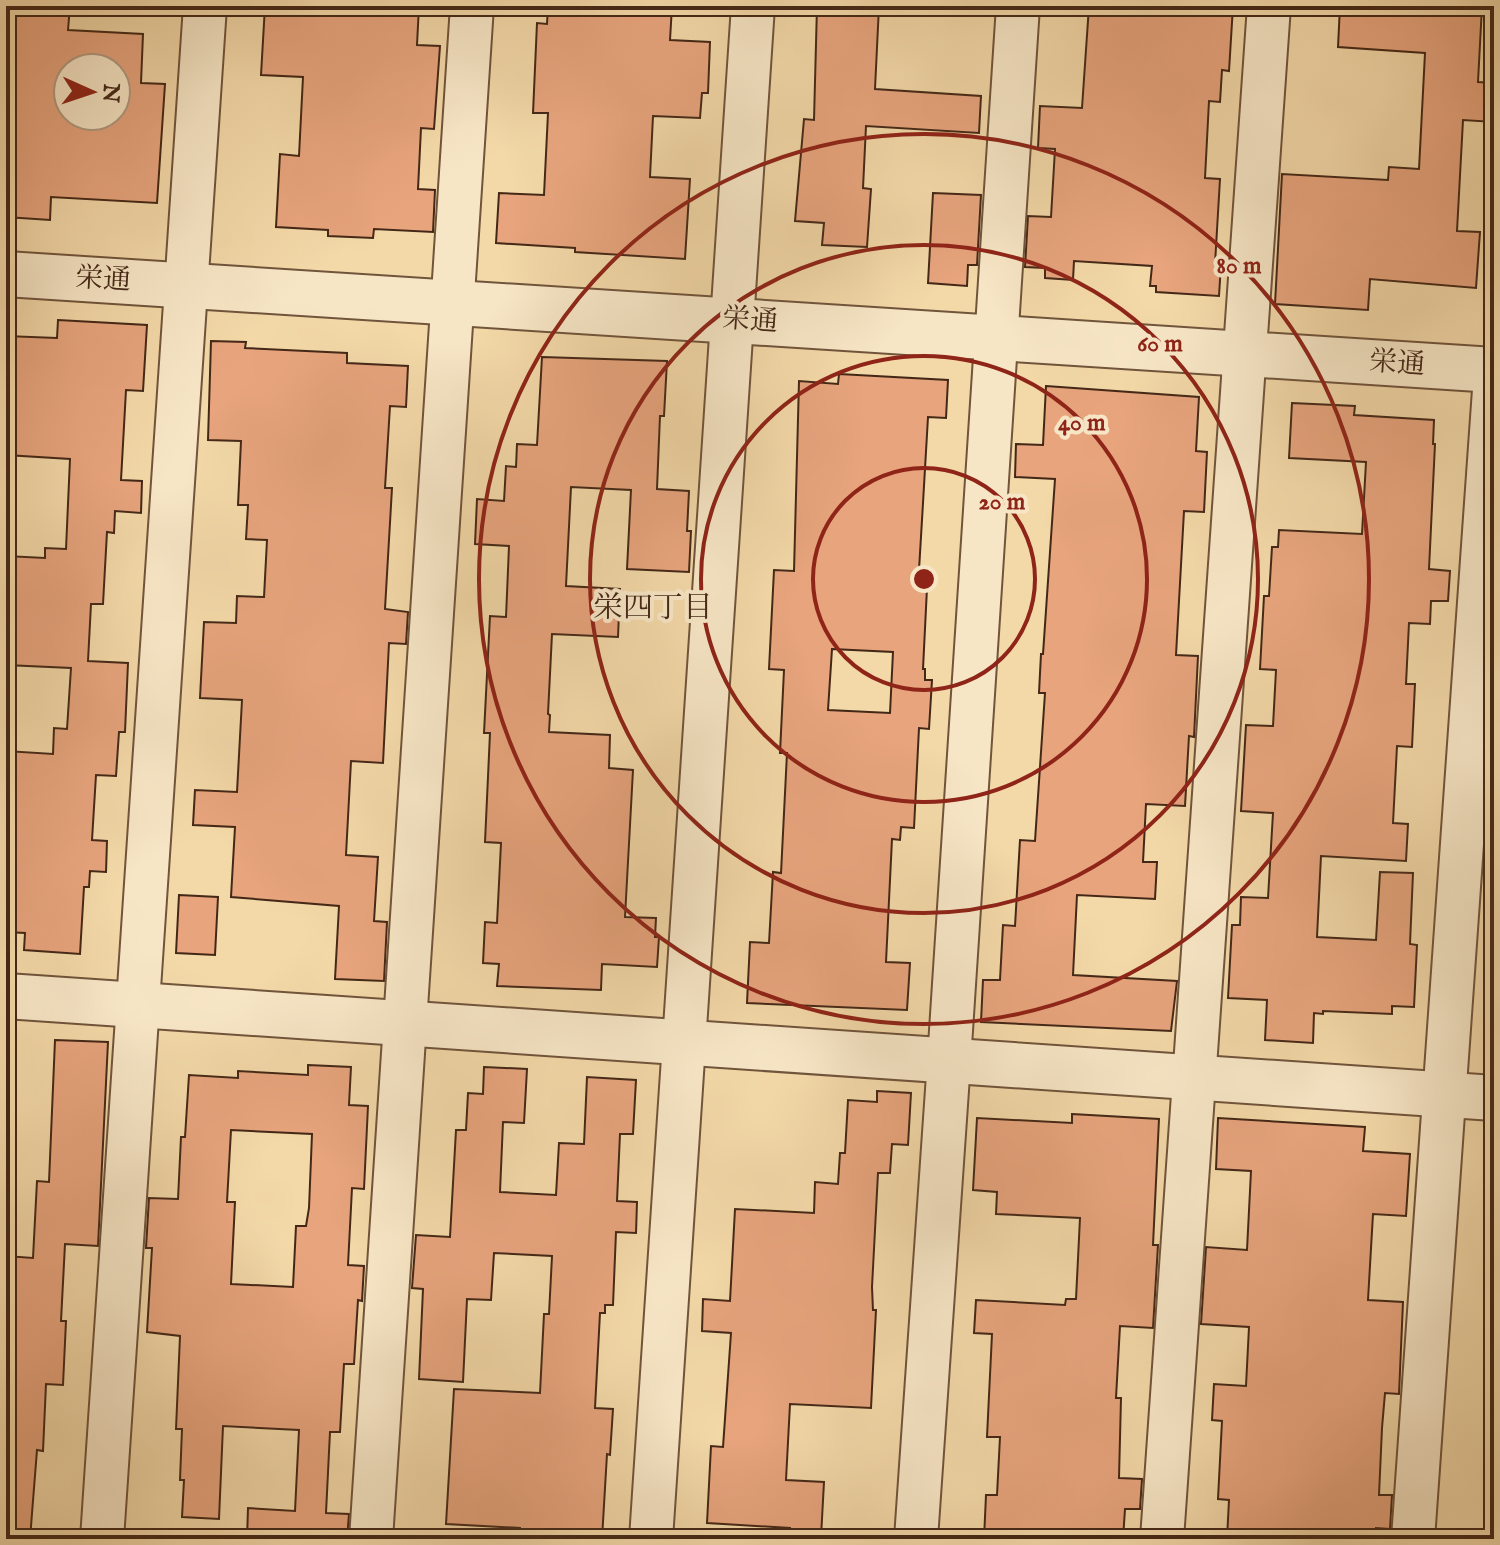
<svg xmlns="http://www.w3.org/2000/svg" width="1500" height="1545" font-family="'IM FELL English','Noto Serif JP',serif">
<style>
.building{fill:#e7a47d;stroke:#442817;stroke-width:2;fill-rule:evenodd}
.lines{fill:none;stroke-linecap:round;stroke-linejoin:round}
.minor-casing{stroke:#70543b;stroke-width:46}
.tertiary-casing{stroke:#70543b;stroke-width:48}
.minor{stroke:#f7e6c6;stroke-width:42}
.tertiary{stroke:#f7e6c6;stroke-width:44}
.ring{fill:none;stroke:#8f2418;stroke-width:4}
.labels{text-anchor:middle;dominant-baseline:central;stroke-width:8;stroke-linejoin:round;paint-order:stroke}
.street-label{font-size:28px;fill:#442817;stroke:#f7e6c6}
.neighbourhood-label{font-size:30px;fill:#442817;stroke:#f7e6c6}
.centre{fill:#8f2418;stroke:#f7e6c6;stroke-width:4}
.ring-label{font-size:24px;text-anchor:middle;font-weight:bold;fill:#8f2418;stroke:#f7e6c6;stroke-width:8;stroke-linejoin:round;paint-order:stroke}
</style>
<rect width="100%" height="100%" fill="#f3d8a8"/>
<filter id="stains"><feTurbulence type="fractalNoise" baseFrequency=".0025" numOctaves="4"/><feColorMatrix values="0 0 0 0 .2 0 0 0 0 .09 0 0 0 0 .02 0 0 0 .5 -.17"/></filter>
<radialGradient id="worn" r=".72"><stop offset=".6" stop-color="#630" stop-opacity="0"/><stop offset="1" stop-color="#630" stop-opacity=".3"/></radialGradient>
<!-- building -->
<g class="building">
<path d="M10,6H70L68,30L143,34L141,83L165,84L157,203L51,197L50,220L6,217V56ZM68,68H116V116H68Z"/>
<path d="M265,6H419L417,45L440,46L434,129L421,128L418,189L435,190L433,232L374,229L373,238L328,236V230L276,227L280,154L299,156L303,77L261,75Z"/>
<path d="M548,6H672L670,40L710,42L708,93H702L700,118L653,116L650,177L690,179L685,259L575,252V248L496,243L499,193L544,195L548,113H533L537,23L547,24Z"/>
<path d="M817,6H879L875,89L981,96L979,133L866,126L863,188L871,189L867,247L822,245L824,223L795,221L804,119L814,120Z"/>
<path d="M1089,6H1233L1229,71L1222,70L1220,102L1209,101L1205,178L1220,179L1215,264H1221L1219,296L1156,292V286H1150L1152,266L1074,261L1073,280L1045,278V268L1025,267L1028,216L1051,217L1055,149L1038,148L1040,106L1082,108Z"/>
<path d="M1340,6H1482L1478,82L1494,83V122L1463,120L1457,231L1480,232L1476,288L1370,279L1368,310L1275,304L1282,174L1388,180L1389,167L1419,169L1425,53L1338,47Z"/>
<path d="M933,193L981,195L977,265H968L967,286L928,283Z"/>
<path d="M58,320L147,325L143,391L126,390L121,480L142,481L141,513L115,511L114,533L107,532L103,604H91L88,661L128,663L125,732H119L116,776L96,775L92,840L107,841L106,872L90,871L89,887H84L80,954L24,950L25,933L6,932V751L53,754L54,728L67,729L71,668L6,665V556L45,558V548L66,549L70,459L6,455V336L57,338Z"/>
<path d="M211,341L246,342L245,348L347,353V363L408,366L406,407L390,406L385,488H392L385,609L408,612L406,644L389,643L383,763L351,761L346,855L378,857L374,921L387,922L384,981L335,979L339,906L231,897L235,827L193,825L195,790L237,792L242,700L200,698L204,622L236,623L237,596L264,597L267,540L246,539L248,505H238L241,441L208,440Z"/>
<path d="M542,357L667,361L664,416H660L657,489L689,491L687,531H691L689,572L627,569L631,490L571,487L566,586L620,589L618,637L552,634L548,714L550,715L549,732L610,735L609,768L633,770L625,917L656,918L655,937H659L657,967L602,964L601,990L497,986L499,964L483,963L485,922L497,923L501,843L485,842L490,733H484L490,616L506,617L509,546L475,544L477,499L504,501L506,466L516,467L517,444L537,445Z"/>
<path d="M839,374L948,380L946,418L928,417L923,503L918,587L927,588L923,669H925V680H932L929,729L919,728L914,828L901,827L900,840L892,839L886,962L910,963L907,1010L747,1003L750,942L769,943L773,872L781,873L787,753H780L784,670L769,669L774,570L794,571L799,381L838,384ZM832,649L893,652L890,713L828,710Z"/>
<path d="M1046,386L1199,397L1196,451L1207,452L1204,512L1184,511L1176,655L1198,656L1194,737L1189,736L1185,806L1146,804L1143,862H1157L1155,899L1077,895L1073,975L1177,981L1171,1031L981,1022L983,980H1000L1003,925L1015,926L1020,840L1035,841L1045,693H1039L1041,654H1043L1055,479L1015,477L1016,444L1043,445Z"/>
<path d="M1292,403L1355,406L1354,415L1434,420L1433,444H1435L1429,569L1450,571L1448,601H1431L1430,624L1409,623L1406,684H1415L1412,747L1397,746L1393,823L1408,824L1406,861L1321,856L1317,937L1376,940L1380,872L1413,873L1410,944L1417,945L1414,1007L1392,1006V1014L1323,1011V1014L1314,1013L1313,1043L1265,1040L1267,1000L1228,998L1232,925H1240L1241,897L1268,898L1273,813L1241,811L1246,725L1273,726L1276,670L1260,669L1264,596H1269L1272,547H1278L1279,530L1362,534L1366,462L1289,458Z"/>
<path d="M179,895L218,897L215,955L176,953Z"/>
<path d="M55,1040L108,1042L98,1246L65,1244L61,1321H66L63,1385L46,1384L43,1451L37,1450L30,1539H6V1256L33,1258L37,1181L49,1182Z"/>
<path d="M308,1065L351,1067L349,1105L368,1106L364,1189L352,1188L348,1265L364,1266L362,1301L358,1300L354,1364H344L340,1432H330L326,1513L349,1514L347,1539H247L248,1508L295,1511L299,1430L223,1426L219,1519L182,1517L184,1480H180L182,1429H176L180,1336L147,1332L152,1248H146L149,1198L178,1199L181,1137H185L189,1075L238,1078V1071L308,1075ZM231,1130L312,1134L309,1208L306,1226H296L293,1287L231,1284L235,1202H227Z"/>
<path d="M484,1067L527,1069L524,1123L503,1122L500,1192L556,1195L559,1143L584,1144L587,1077L636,1080L633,1134H620L617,1201L637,1202L636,1233L616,1232L613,1305H605V1313H600L595,1408L613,1409L610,1455L607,1454L602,1539H520V1528L446,1524L454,1389L540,1393L544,1314H549L552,1256L494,1253L491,1300L467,1299L463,1382L419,1379L423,1289L412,1288L416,1235L450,1237L456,1130H466L468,1093L483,1094Z"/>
<path d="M877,1091L911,1093L908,1145L892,1144L890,1173H878L872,1287L873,1310H876L871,1408L790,1404L786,1480L824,1482L821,1537L790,1535V1528L707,1523L711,1446L723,1447L731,1333L702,1331L703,1299L730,1301L735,1209L814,1213L815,1182L838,1184L840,1153H845L848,1100L877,1102Z"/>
<path d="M1072,1114L1159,1119L1153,1245H1158L1153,1328L1120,1326L1116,1398H1121L1119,1478L1142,1479L1140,1509H1125L1123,1539H984L986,1495H997L1000,1437H987L992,1334L974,1333L976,1300L1065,1305L1066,1299H1076L1080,1218L996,1214L997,1192L973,1190L977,1118L1072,1123Z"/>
<path d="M1218,1118L1365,1127L1363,1151L1410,1154L1406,1216L1373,1214L1368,1300L1403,1302L1399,1394L1385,1393L1382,1428L1379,1495H1392L1390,1529L1376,1528L1375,1539H1227L1229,1500L1218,1499L1222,1421L1212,1420L1214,1384L1246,1386L1249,1327L1201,1324L1206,1247L1247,1250L1251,1171L1216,1169Z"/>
</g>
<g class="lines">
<!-- minor casing -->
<g class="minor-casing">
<g id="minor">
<path d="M102,1539L205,6"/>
<path d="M371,1539L472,6"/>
<path d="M651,1539L753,6"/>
<path d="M916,1539L949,1061L1018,6"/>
<path d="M1162,1539L1269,6"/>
<path d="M1413,1539L1494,390"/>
</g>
</g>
<!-- tertiary casing -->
<g class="tertiary-casing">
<g id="tertiary">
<path d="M6,274L1494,370"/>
<path d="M6,996L1494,1098"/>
</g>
</g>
<!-- minor -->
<use href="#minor" class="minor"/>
<!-- tertiary -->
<use href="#tertiary" class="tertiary"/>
</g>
<!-- distance rings -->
<g class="ring">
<circle cx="924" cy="579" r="111"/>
<circle cx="924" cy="579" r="223"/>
<circle cx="924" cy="579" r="334"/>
<circle cx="924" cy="579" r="445"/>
</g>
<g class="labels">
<!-- street labels -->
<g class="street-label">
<text transform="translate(103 280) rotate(3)">栄通</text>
<text transform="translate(750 321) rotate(4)">栄通</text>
<text transform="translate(1397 364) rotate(4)">栄通</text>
</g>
<!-- neighbourhood labels -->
<g class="neighbourhood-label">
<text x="653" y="609">栄四丁目</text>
</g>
</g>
<circle cx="924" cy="579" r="12" class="centre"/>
<g class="ring-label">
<text x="1239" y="273">80 m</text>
<text x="1160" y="351">60 m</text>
<text x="1082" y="430">40 m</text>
<text x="1002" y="509">20 m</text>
</g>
<!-- margin -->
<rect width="1500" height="1545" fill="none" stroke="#f3d8a8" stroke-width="32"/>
<rect x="8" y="8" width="1484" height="1529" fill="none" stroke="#442817" stroke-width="4"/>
<rect x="16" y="16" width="1468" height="1513" fill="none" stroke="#442817" stroke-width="2"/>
<!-- north arrow -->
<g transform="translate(92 92) rotate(93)"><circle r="38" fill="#f7e6c6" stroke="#af9a80" stroke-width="2"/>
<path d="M0-6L14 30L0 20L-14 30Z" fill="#8f2418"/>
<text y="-12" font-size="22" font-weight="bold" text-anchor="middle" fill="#442817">N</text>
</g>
<rect width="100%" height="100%" filter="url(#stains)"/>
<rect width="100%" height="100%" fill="url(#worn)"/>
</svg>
